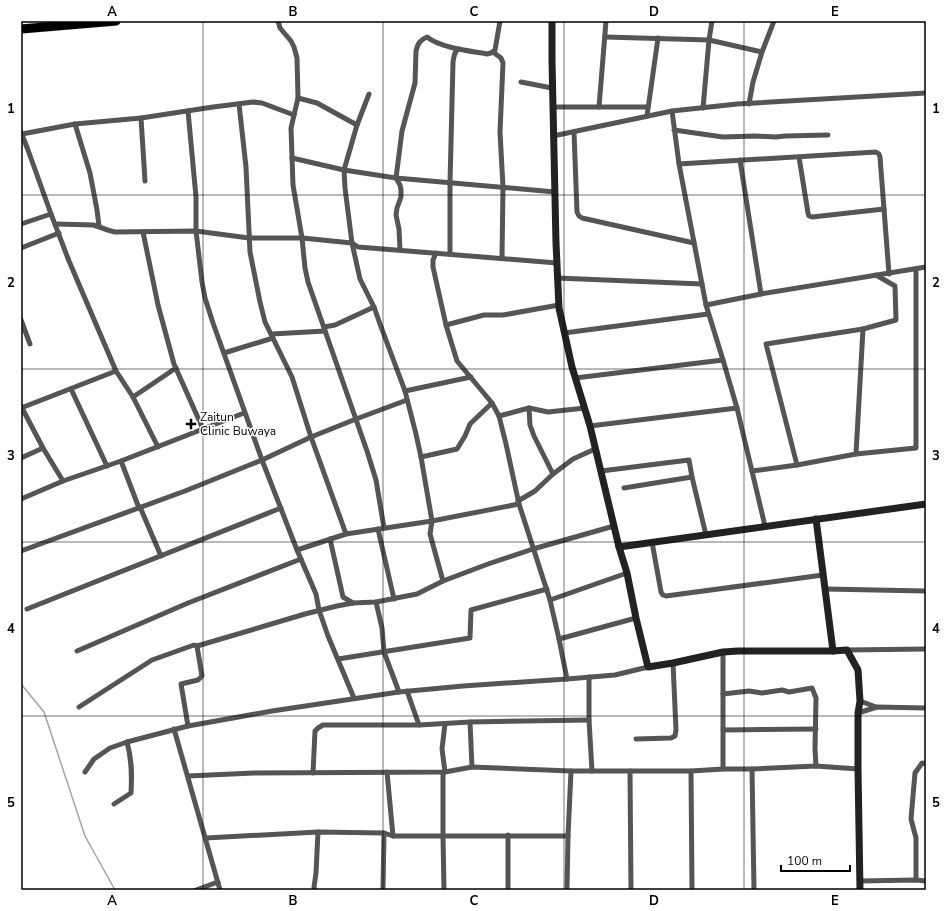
<svg xmlns="http://www.w3.org/2000/svg" width="947" height="911" font-family="'Nunito Sans',sans-serif">
<style>
.lines{fill:none;stroke-linecap:round;stroke-linejoin:round}
.stream{stroke:#a3a3a3;stroke-width:1.5}
.highway-casing{stroke:#dbdbdb;stroke-width:10}
.street{stroke:#555;stroke-width:5}
.secondary{stroke:#222;stroke-width:7}
.highway{stroke:#000;stroke-width:9}
.grid{fill:none;stroke:#000;stroke-width:1;stroke-opacity:0.55}
.poi-dot{fill:#000;stroke:#fff;stroke-width:1.5}
.labels{text-anchor:middle;dominant-baseline:central;stroke-width:3;stroke-linejoin:round;paint-order:stroke}
.poi-label{font-size:12px;fill:#000;stroke:#fff;text-anchor:start}
.neatline{fill:none;stroke:#000;stroke-width:1.5}
.grid-label{font-size:13px;text-anchor:middle;font-weight:bold;fill:#000}
</style>
<rect width="100%" height="100%" fill="#fff"/>
<g class="lines">
<!-- stream -->
<path class="stream" d="M21,684L44,712L85,836L115,890"/>
<!-- highway casing -->
<g class="highway-casing">
<path id="highway" d="M21,29L116,21"/>
</g>
<!-- street -->
<g class="street">
<path d="M278,21L280,28L291,41L294,47L297,58L298,98L291,128L293,185L302,238L305,268L308,282L367,451L376,480L384,528"/>
<path d="M605,37L709,40L762,52"/>
<path d="M493,52L501,58L503,63L500,132L503,187L502,258"/>
<path d="M521,82L552,88"/>
<path d="M369,94L357,125L344,170L345,188L352,243L360,279L374,307L380,324L405,391L416,434L421,457L432,521L430,534L443,581"/>
<path d="M298,98L317,103L357,125"/>
<path d="M239,104L246,167L250,252L260,302L265,322L292,377L311,437L346,534"/>
<path d="M749,104L753,82L762,52L774,21"/>
<path d="M553,107H647"/>
<path d="M599,107L606,21"/>
<path d="M703,108L709,40L712,21"/>
<path d="M188,111L196,197V231L202,282L205,298L213,323L262,460L297,550L316,594L319,610L328,636L354,698"/>
<path d="M672,111L679,164L706,305L723,360L737,408L765,526"/>
<path d="M647,116L658,38"/>
<path d="M141,118L145,181"/>
<path d="M75,124L90,173L97,210L99,226"/>
<path d="M674,130L723,137L755,136L776,137L785,136L828,135"/>
<path d="M21,132L28,150L51,214L69,261L116,371L133,397L158,447"/>
<path d="M574,132L577,212L579,216L582,218L694,243"/>
<path d="M22,134L75,124L141,118L213,107L253,102L262,103L294,115"/>
<path d="M553,136L672,111L737,104L926,93"/>
<path d="M799,157L808,213L809,216L812,217L884,209"/>
<path d="M292,158L344,170L396,178L555,192"/>
<path d="M740,160L761,294"/>
<path d="M679,164L876,152L879,154L880,157L889,274"/>
<path d="M21,224L51,214"/>
<path d="M55,224L93,225C101,227 108,231 115,232L196,231L249,238H302L352,243L358,247L557,263"/>
<path d="M143,232L158,305L174,364L203,429"/>
<path d="M21,248L59,233"/>
<path d="M400,250L399,229L396,215L397,208L401,197V190L400,185L396,178L402,131L415,83L416,51C418,43 420,40 427,37C441,48 470,51 487,54L491,53L495,50L500,21"/>
<path d="M436,253L433,260V267L446,325L457,361L492,403L499,416L506,444L519,504L550,600L559,639L567,679"/>
<path d="M450,254V183L453,62C454,57 454,51 459,49"/>
<path d="M557,278L702,284"/>
<path d="M706,305L761,294L926,267"/>
<path d="M21,320L30,344"/>
<path d="M446,325L484,315H503L559,305"/>
<path d="M324,327L335,325L374,307"/>
<path d="M564,333L708,314"/>
<path d="M272,334L325,331"/>
<path d="M224,353L273,338"/>
<path d="M575,378L723,360"/>
<path d="M71,389L107,466"/>
<path d="M405,391L471,377"/>
<path d="M133,397L176,368"/>
<path d="M21,406L43,448L63,481"/>
<path d="M21,408L116,371"/>
<path d="M529,408L530,425L534,436L553,474"/>
<path d="M499,416L529,408L548,412L585,408"/>
<path d="M590,426L737,408"/>
<path d="M856,454L863,329L896,320L895,286L876,275"/>
<path d="M421,457L457,449L465,436L470,424L492,403"/>
<path d="M21,458L43,448"/>
<path d="M121,461L139,508"/>
<path d="M797,465L766,344L863,329"/>
<path d="M601,471L689,460L692,477L706,535"/>
<path d="M752,471L797,465L856,454L916,448V269"/>
<path d="M624,488L692,477"/>
<path d="M21,499L63,481L121,461L244,413"/>
<path d="M518,501L535,491L553,474L573,459L595,449"/>
<path d="M140,507L161,556"/>
<path d="M378,529L394,599"/>
<path d="M330,539L343,597L353,603"/>
<path d="M652,542L661,592L663,595L666,596L823,575"/>
<path d="M297,550L346,534L432,521L519,504"/>
<path d="M21,551L185,491L262,460L311,437L356,419L407,400"/>
<path d="M825,589L926,591"/>
<path d="M550,600L627,573"/>
<path d="M376,602L382,628L384,652L399,692"/>
<path d="M27,609L281,508"/>
<path d="M559,639L636,618"/>
<path d="M847,650L926,649"/>
<path d="M77,651L188,603L301,559"/>
<path d="M723,652V769"/>
<path d="M338,659L470,638L471,610L547,589"/>
<path d="M589,677V720L592,771"/>
<path d="M407,691L419,725"/>
<path d="M723,694L749,691L762,693L782,690L789,692L812,688L816,698L815,749L816,766"/>
<path d="M860,701L876,707"/>
<path d="M79,707L152,660L194,645L197,646L305,614L337,606L353,603L376,602L417,594L443,581L488,564L533,549L614,526"/>
<path d="M858,713L877,707L926,708"/>
<path d="M470,722L472,767"/>
<path d="M188,726L181,684L198,680L202,676L197,646"/>
<path d="M174,729L220,890"/>
<path d="M723,730L816,729"/>
<path d="M636,739L671,738L675,736L676,730L673,663"/>
<path d="M752,769L754,890"/>
<path d="M630,771L631,890"/>
<path d="M691,771L692,890"/>
<path d="M85,772L94,759L110,748L127,742L188,726L272,711L399,692L463,686L567,679L615,675L648,667"/>
<path d="M387,772L393,836"/>
<path d="M443,772V836L444,890"/>
<path d="M445,772L442,749L445,724"/>
<path d="M313,773L315,731L318,728L323,725H419L470,722L589,720"/>
<path d="M188,776L254,773L445,772L472,767L571,771H691L723,769H752L816,766L858,769"/>
<path d="M114,804L131,793C132,775 132,760 127,742"/>
<path d="M206,838L318,832L384,833L393,836H568"/>
<path d="M916,880V838L911,819L915,773L922,763L926,764"/>
<path d="M860,881L916,880L926,881"/>
<path d="M196,890L218,882"/>
<path d="M315,890L314,887L316,873L318,832"/>
<path d="M383,890L384,833"/>
<path d="M508,890V835"/>
<path d="M567,890L568,836L571,771"/>
</g>
<!-- secondary -->
<g class="secondary">
<path d="M552,21V61L556,243L559,308L572,367L590,426L619,547L926,504"/>
<path d="M816,519L833,651L847,650L858,670L860,701L858,713V769L860,890"/>
<path d="M619,547L627,573L636,618L648,667L673,663L723,652L738,651H833"/>
</g>
<!-- highway -->
<use href="#highway" class="highway"/>
</g>
<!-- grid -->
<path class="grid" d="M203,21V890M383,21V890M564,21V890M744,21V890M21,195H926M21,369H926M21,542H926M21,716H926"/>
<!-- markers -->
<path class="poi-dot" d="M189 418h4v4h4v4h-4v4h-4v-4h-4v-4h4z"/>
<g class="labels">
<!-- poi labels -->
<g class="poi-label">
<text x="200" y="417">Zaitun<tspan x="200" dy="14">Clinic Buwaya</tspan></text>
</g>
</g>
<!-- border -->
<rect width="947" height="911" fill="none" stroke="#ffffff" stroke-width="44"/>
<!-- scale -->
<path d="M781 865v6h69v-6" fill="none" stroke="#000000" stroke-width="2"/>
<text x="787" y="865" font-size="12" fill="#000000" stroke="#ffffff" stroke-width="3" paint-order="stroke">100 m</text>
<rect x="22" y="22" width="903" height="867" class="neatline"/>
<g class="grid-label">
<text x="112" y="16">A</text>
<text x="293" y="16">B</text>
<text x="474" y="16">C</text>
<text x="654" y="16">D</text>
<text x="835" y="16">E</text>
<text x="11" y="113">1</text>
<text x="936" y="113">1</text>
<text x="11" y="287">2</text>
<text x="936" y="287">2</text>
<text x="11" y="460">3</text>
<text x="936" y="460">3</text>
<text x="11" y="633">4</text>
<text x="936" y="633">4</text>
<text x="11" y="807">5</text>
<text x="936" y="807">5</text>
<text x="112" y="905">A</text>
<text x="293" y="905">B</text>
<text x="474" y="905">C</text>
<text x="654" y="905">D</text>
<text x="835" y="905">E</text>
</g>
</svg>
